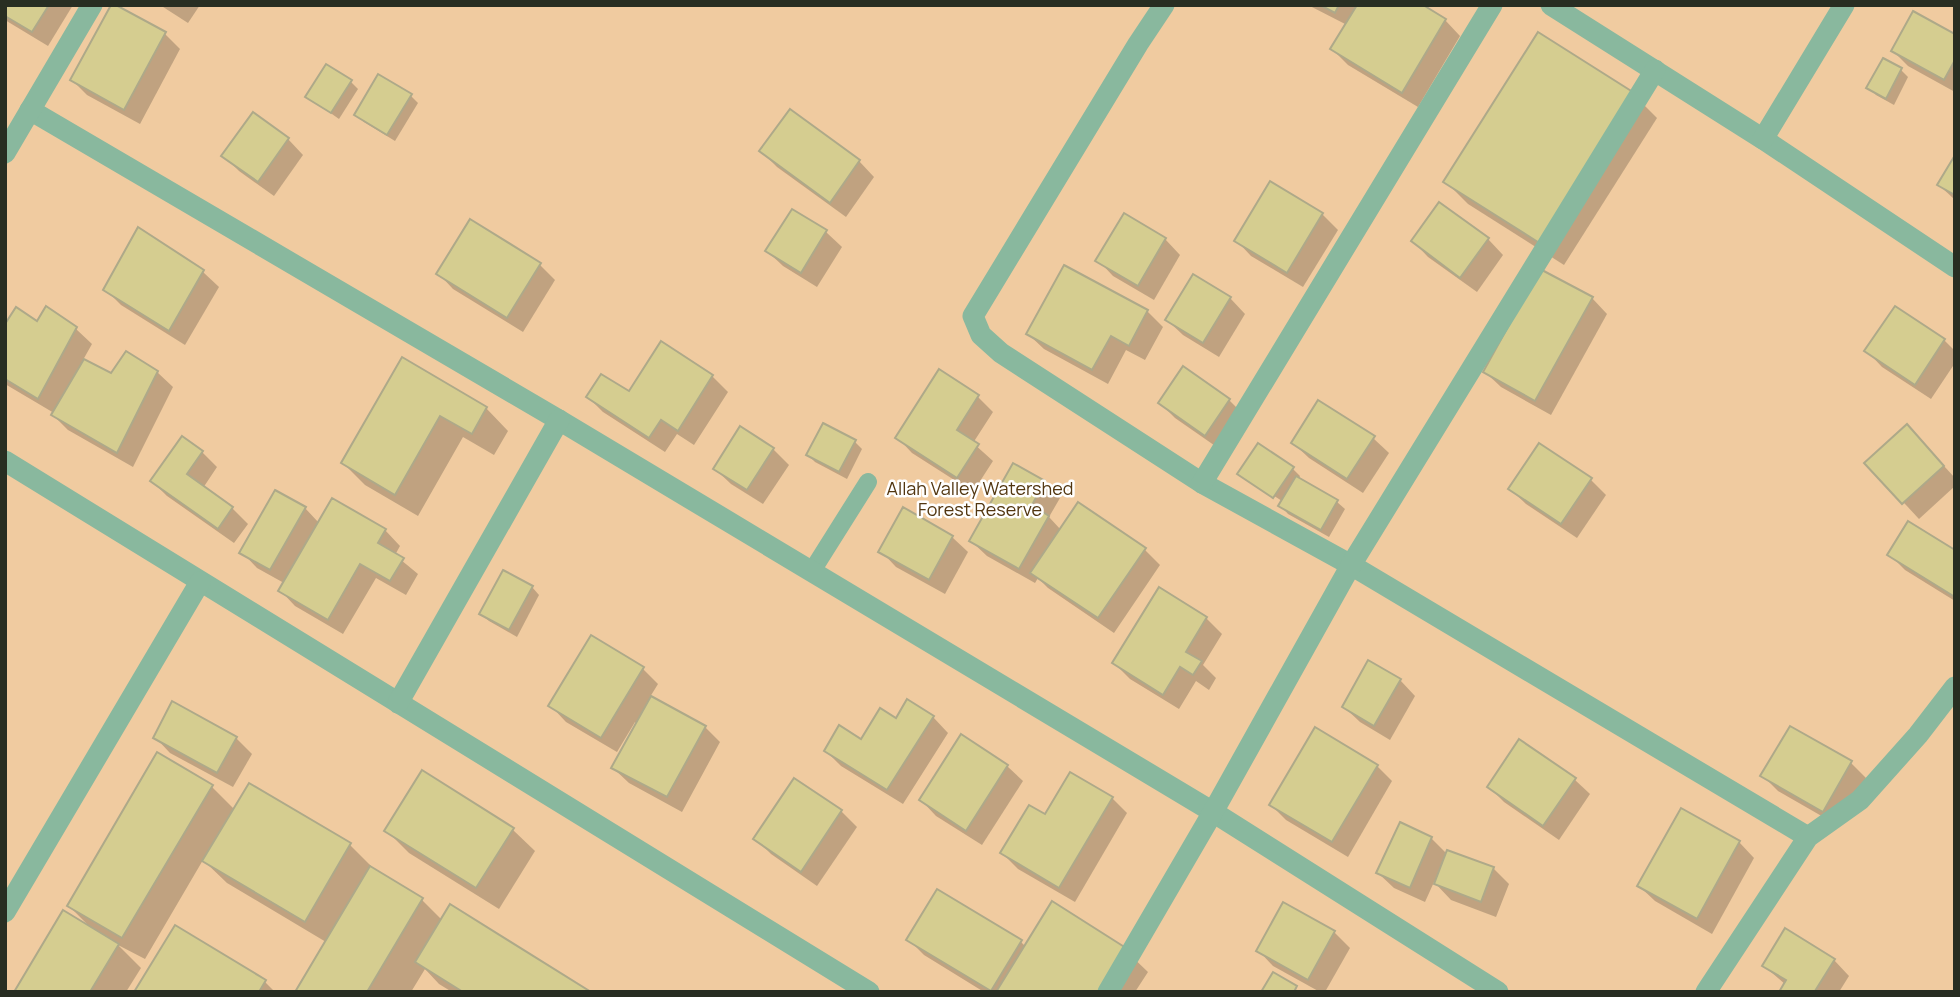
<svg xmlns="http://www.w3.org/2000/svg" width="1960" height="997" font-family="Manrope,sans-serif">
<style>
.green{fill:#f0cba0}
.shadow{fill:#0003}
.building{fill:#d5cd90;stroke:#aea989;stroke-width:2}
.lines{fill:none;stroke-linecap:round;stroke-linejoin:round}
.lane{stroke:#89b89e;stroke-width:18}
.street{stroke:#89b89e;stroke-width:21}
.labels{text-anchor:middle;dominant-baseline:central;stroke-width:5;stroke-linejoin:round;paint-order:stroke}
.park-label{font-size:18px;fill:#523610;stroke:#fff}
</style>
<rect width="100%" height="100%" fill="#e9fadb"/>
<!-- green -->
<rect class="green" x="5" y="5" width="1950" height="987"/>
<!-- shadow -->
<g class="shadow">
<path d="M5,5H73L48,46L5,20Z"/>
<path d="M160,5H200L188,23Z"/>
<path d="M1308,5H1420L1445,20L1460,36L1418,107L1348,65L1332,49L1347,25Z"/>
<path d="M165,34L180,49L140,124L87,95L72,80Z"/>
<path d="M1955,36V92L1908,66L1893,51Z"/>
<path d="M1901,70L1908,77L1894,105L1876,95L1869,87Z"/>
<path d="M351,82L358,89L339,119L308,97Z"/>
<path d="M411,96L418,103L395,141L364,122L356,115Z"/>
<path d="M1635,96L1657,118L1564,265L1468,204L1446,182Z"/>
<path d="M288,139L303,155L274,196L239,171L224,156Z"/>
<path d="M761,151L859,161L874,177L846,217L777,167Z"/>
<path d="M1955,158V200L1939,185Z"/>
<path d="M793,211L826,232L842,247L817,287L783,266L767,251Z"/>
<path d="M1322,214L1338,230L1303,287L1251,256L1236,240Z"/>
<path d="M139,229L203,272L219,287L185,345L121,305L105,289Z"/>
<path d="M1165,239L1180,255L1154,300L1113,276L1098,260Z"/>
<path d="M1488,239L1503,255L1477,292L1428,257L1413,241Z"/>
<path d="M540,265L555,280L523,332L453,289L438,273Z"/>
<path d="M1230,298L1245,314L1219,357L1183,335L1167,320Z"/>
<path d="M1592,298L1607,314L1551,415L1501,387L1485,372Z"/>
<path d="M46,308L76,329L92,344L83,360L112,376L157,372L173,387L133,467L68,430L53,415L54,413L5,384V328L37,323Z"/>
<path d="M1895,308L1944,340L1955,351V363L1931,399L1882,367L1867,351Z"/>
<path d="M1147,311L1163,327L1145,360L1126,350L1108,384L1044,349L1028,334Z"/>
<path d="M661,344L712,376L728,392L694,445L677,434L665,452L603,412L588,397L629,394Z"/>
<path d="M403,360L486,408L508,431L494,455L463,437L418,516L365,485L343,463Z"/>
<path d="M1183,368L1229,400L1245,416L1221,450L1175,418L1160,403Z"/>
<path d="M978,397L993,412L973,443L993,461L973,492L912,453L897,437Z"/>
<path d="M1373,438L1389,453L1363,493L1309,458L1293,443Z"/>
<path d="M855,442L862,449L847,479L815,462L808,455Z"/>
<path d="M1922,442L1955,478V486L1919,519L1867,463Z"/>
<path d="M1259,445L1293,469L1300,476L1298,480L1337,502L1345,509L1329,537L1288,514L1281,506L1282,501L1245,477Z"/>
<path d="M1539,445L1591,480L1606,495L1577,538L1526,504L1510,489Z"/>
<path d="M773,449L789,465L763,504L731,484L715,469Z"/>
<path d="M202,452L217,467L203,488L232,508L248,524L234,543L167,496L152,481Z"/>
<path d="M1014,465L1044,483L1060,498L1049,517L1061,530L1144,549L1160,565L1114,633L1048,588L1038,578L1035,583L987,556L971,541Z"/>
<path d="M305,508L319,523L385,530L400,546L395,555L418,574L406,595L376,578L343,634L295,606L280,590L284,583L257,568L242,552Z"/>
<path d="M952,537L968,552L945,594L896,567L881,551Z"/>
<path d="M1955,552V601L1905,570L1889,554Z"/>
<path d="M532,587L539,595L517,637L489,621L481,614Z"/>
<path d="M1160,590L1206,618L1222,634L1203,665L1216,678L1209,690L1196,681L1179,709L1130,679L1114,663Z"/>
<path d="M642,668L658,684L650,697L705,727L720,742L682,812L629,783L613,768L637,724L635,722L617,752L566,722L551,706Z"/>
<path d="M1400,680L1415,696L1390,740L1360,722L1344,707Z"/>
<path d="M933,717L948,733L903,804L841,766L826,751L862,741L897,720Z"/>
<path d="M155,737L236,738L252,754L233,787L170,753Z"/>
<path d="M1851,763L1866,778L1839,826L1778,791L1763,776Z"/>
<path d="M1007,766L1023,781L982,845L936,816L921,800Z"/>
<path d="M1377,766L1392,781L1348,857L1286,820L1271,805Z"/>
<path d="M1574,779L1590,794L1559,840L1504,802L1489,787Z"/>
<path d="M795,780L841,811L857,827L817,886L771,854L756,839Z"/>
<path d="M211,786L235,810L350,845L372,867L371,869L422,900L442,920L588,992H452L439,984L425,969L411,992H297L326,942L227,883L203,860L145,959L118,945L141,968L126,992H16L90,927L69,906Z"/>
<path d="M1112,798L1127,813L1075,902L1018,869L1002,853L1046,817Z"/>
<path d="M512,829L535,851L499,909L409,853L386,830Z"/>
<path d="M1431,838L1447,854L1493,868L1509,884L1496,917L1451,900L1434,882L1425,902L1394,888L1378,873Z"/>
<path d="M1739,842L1754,858L1712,934L1655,901L1639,886Z"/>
<path d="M1334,932L1350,948L1325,992H1320L1273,966L1258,950Z"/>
<path d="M908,939L1021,942L1026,947L1125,950L1148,972L1135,992H984L924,955Z"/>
<path d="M1834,960L1849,976L1839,992H1781L1786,985L1764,966Z"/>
<path d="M265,982L275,992H136Z"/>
</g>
<!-- building -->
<g class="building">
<path d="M5,5H49L32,32L5,16Z"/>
<path d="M111,5H116L166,32L124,110L70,80Z"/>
<path d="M1320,5H1339L1335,13Z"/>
<path d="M1357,5H1423L1446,19L1402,93L1330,49Z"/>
<path d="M1913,11L1955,34V60L1944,80L1891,51Z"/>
<path d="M1538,32L1636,94L1541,244L1443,182Z"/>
<path d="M1883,58L1902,68L1886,99L1866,88Z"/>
<path d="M326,64L352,80L331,113L305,97Z"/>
<path d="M378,74L412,94L387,135L354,115Z"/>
<path d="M790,109L860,160L830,203L759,151Z"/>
<path d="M253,112L289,138L258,182L221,156Z"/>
<path d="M1955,155V195L1937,185Z"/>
<path d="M1270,181L1323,213L1287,273L1234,241Z"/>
<path d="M1439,202L1489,238L1460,278L1411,241Z"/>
<path d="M792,209L827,230L801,273L765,251Z"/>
<path d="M1124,213L1166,238L1138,286L1095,261Z"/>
<path d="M470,219L541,263L507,318L436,274Z"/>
<path d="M138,227L204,270L169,331L103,290Z"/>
<path d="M1064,265L1148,310L1129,346L1111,336L1092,370L1026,334Z"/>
<path d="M1540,269L1593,297L1535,401L1483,372Z"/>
<path d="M1193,274L1231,297L1203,343L1165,320Z"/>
<path d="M46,306L77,327L38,399L5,379V324L16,307L37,321Z"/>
<path d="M1895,306L1945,339L1915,385L1864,351Z"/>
<path d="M661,341L713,375L678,431L661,420L649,438L586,397L601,374L629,391Z"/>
<path d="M126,351L158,371L117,453L51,415L84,359L111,373Z"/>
<path d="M402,357L487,407L472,434L440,416L395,495L341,463Z"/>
<path d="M1183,366L1230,399L1205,436L1158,403Z"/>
<path d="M939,369L979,395L957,430L979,444L957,478L895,438Z"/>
<path d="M1318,400L1375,436L1347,479L1291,443Z"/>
<path d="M823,423L856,440L839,472L806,455Z"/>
<path d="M1907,424L1944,466L1902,504L1864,463Z"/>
<path d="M740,426L774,448L747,490L713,469Z"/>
<path d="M182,436L203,451L187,474L233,507L218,529L150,481Z"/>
<path d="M1258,443L1294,467L1273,498L1237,474Z"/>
<path d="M1539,443L1592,478L1561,524L1508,489Z"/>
<path d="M1013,463L1045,481L1032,505L1049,516L1019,569L969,541Z"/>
<path d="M1296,476L1338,500L1321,530L1278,506Z"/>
<path d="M275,490L306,507L270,570L239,553Z"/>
<path d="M332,498L386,529L378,543L404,558L390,581L360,564L328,620L278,591Z"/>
<path d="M1078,502L1146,548L1098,618L1030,573Z"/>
<path d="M903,507L953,536L929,580L878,552Z"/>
<path d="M1908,521L1955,550V597L1887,555Z"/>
<path d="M503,570L533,586L509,630L479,614Z"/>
<path d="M1159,587L1207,617L1186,652L1202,661L1193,675L1180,667L1163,695L1112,663Z"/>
<path d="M591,635L644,667L601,738L548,706Z"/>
<path d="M1368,660L1401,679L1374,726L1342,707Z"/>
<path d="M651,696L706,726L667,797L611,768Z"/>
<path d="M907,699L934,716L887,790L824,751L839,725L861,739L880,708L896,718Z"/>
<path d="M172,701L237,737L217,773L153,738Z"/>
<path d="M1790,726L1852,761L1823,812L1760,776Z"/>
<path d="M1315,727L1378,765L1332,842L1269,805Z"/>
<path d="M961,734L1008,765L966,831L919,800Z"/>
<path d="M1519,739L1576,778L1543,826L1487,787Z"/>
<path d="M157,752L213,785L122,938L67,906Z"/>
<path d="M422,770L514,828L476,888L384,831Z"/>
<path d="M1070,772L1113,797L1059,888L1000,853L1029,805L1045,814Z"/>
<path d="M794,778L842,810L801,872L753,839Z"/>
<path d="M249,783L351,843L305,922L202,861Z"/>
<path d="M1681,808L1740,841L1697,919L1637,886Z"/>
<path d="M1400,822L1432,837L1410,888L1376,873Z"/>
<path d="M1447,850L1494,867L1481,902L1434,884Z"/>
<path d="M370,866L423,898L367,992H295Z"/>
<path d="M937,889L1022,940L991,991L906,940Z"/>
<path d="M1052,901L1126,948L1099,992H996Z"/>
<path d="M1283,902L1335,931L1308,980L1256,951Z"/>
<path d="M450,904L591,992H463L415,962Z"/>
<path d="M63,910L119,944L90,992H14Z"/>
<path d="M175,925L266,980L259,992H134Z"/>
<path d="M1785,928L1835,959L1815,991L1779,992L1786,980L1762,966Z"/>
<path d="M1273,972L1297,986L1294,992H1261Z"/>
</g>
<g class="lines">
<!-- lane -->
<path class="lane" d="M812,571L868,482"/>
<!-- street -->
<g class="street">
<path d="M1164,5L1138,44L973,316L981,335L1001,353L1202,483L1351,565L1808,837"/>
<path d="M1551,5L1763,139L1955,267"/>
<path d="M30,110L559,420L1213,812L1498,992"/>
<path d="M1763,139L1844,5"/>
<path d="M5,153L92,5"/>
<path d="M5,461L869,992"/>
<path d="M1202,483L1492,5"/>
<path d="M398,703L559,420"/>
<path d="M5,912L200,582"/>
<path d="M1108,992L1213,812L1351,565L1655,70"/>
<path d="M1706,992L1808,837L1860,800L1918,735L1955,687"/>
</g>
</g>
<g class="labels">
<!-- park labels -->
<g class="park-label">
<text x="980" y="488">Allah Valley Watershed<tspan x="980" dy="21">Forest Reserve</tspan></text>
</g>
</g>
<!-- border -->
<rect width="1960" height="997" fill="none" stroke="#282e22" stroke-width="14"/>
</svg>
